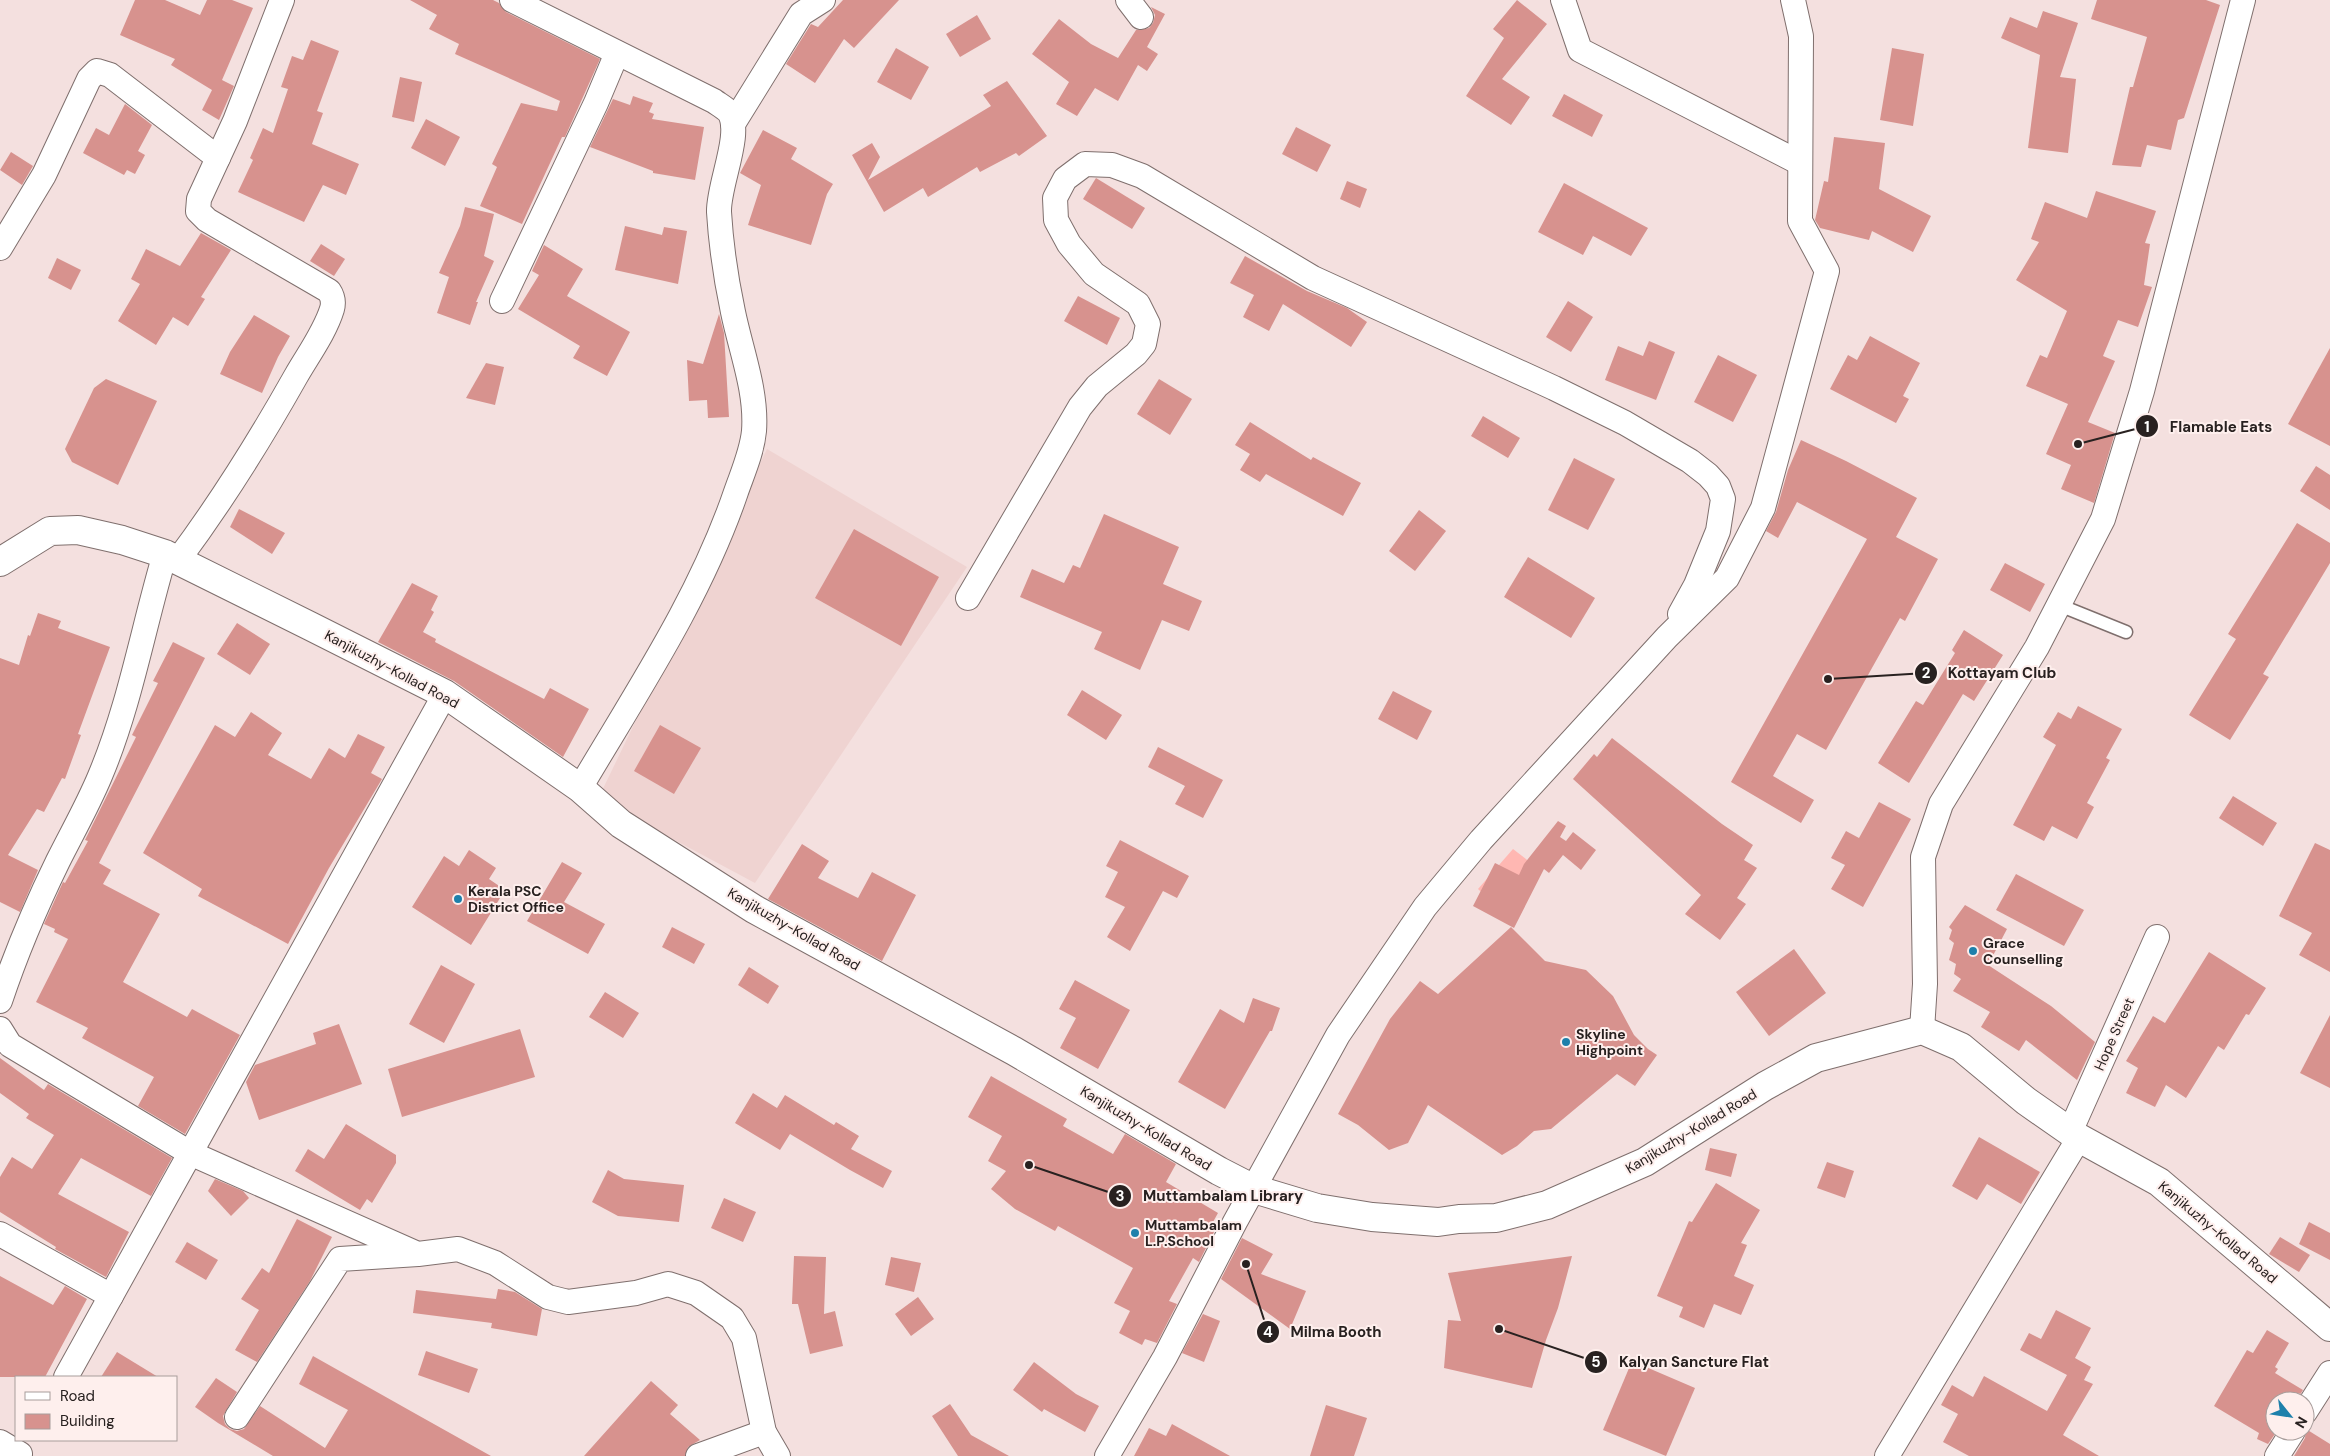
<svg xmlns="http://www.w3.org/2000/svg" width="2330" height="1456" font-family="'DM Sans',sans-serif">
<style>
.built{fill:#efd3d1}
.water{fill:#ffb7b2}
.building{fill:#d7928e}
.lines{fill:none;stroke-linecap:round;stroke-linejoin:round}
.lane-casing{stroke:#7f6f6d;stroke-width:15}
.street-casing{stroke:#7f6f6d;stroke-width:26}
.secondary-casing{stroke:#7f6f6d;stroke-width:30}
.lane{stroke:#fff;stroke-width:12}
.street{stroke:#fff;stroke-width:24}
.secondary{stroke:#fff;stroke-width:28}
.poi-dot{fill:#1e80ab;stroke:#feefed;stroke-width:2}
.labels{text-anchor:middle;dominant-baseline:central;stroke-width:4;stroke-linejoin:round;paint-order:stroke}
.street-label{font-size:14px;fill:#282120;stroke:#feefed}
.poi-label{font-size:14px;font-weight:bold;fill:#282120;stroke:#feefed;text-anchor:start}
.leader{fill:none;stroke:#282120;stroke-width:2}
.callout-dot{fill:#282120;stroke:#feefed;stroke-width:2}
.mark-label{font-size:15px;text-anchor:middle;font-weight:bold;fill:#fff}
.callout-label{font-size:15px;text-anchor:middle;font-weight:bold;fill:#282120;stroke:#feefed;stroke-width:4;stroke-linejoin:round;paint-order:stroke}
</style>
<rect width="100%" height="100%" fill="#f4e0df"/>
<!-- built -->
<path class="built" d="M767,449L967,567L755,883L598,799Z"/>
<!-- water -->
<path class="water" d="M1513,849L1531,863L1496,906L1478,889Z"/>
<!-- building -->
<g class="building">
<path d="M135,0H165L200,15L207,0H232L253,8L222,80L234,86L219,120L202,110L212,90L171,65L175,59L120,35Z"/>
<path d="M410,0H493L499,3L506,12L600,59L583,97L565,137H562L522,224L480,206L497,167L492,164L521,103L557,111L560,101L455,54L459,44L429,29L437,15Z"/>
<path d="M843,0H899L854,48L844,39L815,83L786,64L811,24L818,27Z"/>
<path d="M1517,0L1547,24L1502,79L1530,97L1511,125L1466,96L1504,38L1493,29Z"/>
<path d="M2097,0H2206L2220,5L2184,118L2178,120L2171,150L2147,145L2141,167L2112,165L2130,87H2133L2147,37L2091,19Z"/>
<path d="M1151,7L1165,14L1147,47L1158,54L1147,71L1138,65L1118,101L1095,88L1077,116L1056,104L1069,82L1032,54L1059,19L1091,44L1118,58L1136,30L1149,28L1153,23L1155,15Z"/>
<path d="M2043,11L2078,23L2060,77L2076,79L2068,153L2028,148L2040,55L2001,38L2010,17L2037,28Z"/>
<path d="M977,15L991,39L960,57L946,34Z"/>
<path d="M311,40L339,51L317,111L323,113L312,144L359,164L346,195L323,185L304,222L238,192L253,160L250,158L263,128L273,133L288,89L281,87L292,56L303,60Z"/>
<path d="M896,48L929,67L911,100L877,82Z"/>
<path d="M1892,48L1924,54L1913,126L1880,120Z"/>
<path d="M400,77L422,82L414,122L392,117Z"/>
<path d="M1007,81L1047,136L1019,156L1016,153L980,172L977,167L928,197L923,188L884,212L852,155L872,143L880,157L868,180L991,106L983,95Z"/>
<path d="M1564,94L1603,115L1592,137L1552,116Z"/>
<path d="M633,96L653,103L649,112L654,114L652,119L704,127L695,180L653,173V171L590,147L613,99L630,105Z"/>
<path d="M125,104L152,125L138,151L145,155L135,174L127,170L124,175L83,153L96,128L109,135Z"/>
<path d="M426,119L460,137L445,166L411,148Z"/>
<path d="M1296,127L1331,145L1317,172L1282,154Z"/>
<path d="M763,130L797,148L791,159L833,184L827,194L811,245L748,225L761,185L740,173Z"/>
<path d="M1834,137L1885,143L1879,189L1931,216L1913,252L1872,231L1869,240L1820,228L1815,220L1824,181L1828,182Z"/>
<path d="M11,152L33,166L22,185L0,170Z"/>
<path d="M1096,178L1145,208L1132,229L1083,199Z"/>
<path d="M1347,181L1367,189L1360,208L1340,199Z"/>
<path d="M1564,183L1648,228L1631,256L1593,236L1583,255L1538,232Z"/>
<path d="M2096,191L2156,211L2145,243L2150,244L2144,285L2152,287L2138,327L2118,320L2103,356L2115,361L2088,422L2115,433L2094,503L2061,489L2071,465L2046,454L2068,404L2026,386L2040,355L2047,358L2067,311L2016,280L2039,242L2031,239L2045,202L2087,218Z"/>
<path d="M465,207L494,214L484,256L494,261L476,302H478L470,325L437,313L449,277L439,273L460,226Z"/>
<path d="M625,226L662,235L664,227L687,231L678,284L615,270Z"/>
<path d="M201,233L231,250L201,297L205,299L188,326L173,317L156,345L118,321L140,284L131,279L146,249L180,266Z"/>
<path d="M321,244L345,259L334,276L310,261Z"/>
<path d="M544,245L583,269L567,296L630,332L607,376L573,358L580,346L518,309L539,275L532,271Z"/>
<path d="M1245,256L1307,291L1347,308L1367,322L1351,347L1283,304L1269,331L1243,317L1254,295L1230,283Z"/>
<path d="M57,258L81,270L71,290L48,278Z"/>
<path d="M1078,296L1120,318L1107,345L1064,321Z"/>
<path d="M1568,301L1593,317L1571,352L1546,337Z"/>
<path d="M719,314L724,333L729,417L708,418L707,400L689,401L687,360L703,364Z"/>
<path d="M254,315L290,336L278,357L262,393L220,374L230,352Z"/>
<path d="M1870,336L1920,363L1903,396L1909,399L1896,423L1830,389L1848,355L1857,360Z"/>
<path d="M1649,341L1675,352L1656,400L1605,380L1618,346L1643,356Z"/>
<path d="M2330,348V446L2288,424Z"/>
<path d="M1718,355L1757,375L1733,422L1694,402Z"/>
<path d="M486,363L504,367L495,405L466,398Z"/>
<path d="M106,379L157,401L118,485L72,462L65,449L94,388Z"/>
<path d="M1159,379L1192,399L1170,435L1137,414Z"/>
<path d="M1483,416L1520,438L1508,458L1471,436Z"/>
<path d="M1250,422L1311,460L1313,457L1361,483L1343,516L1266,474L1260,482L1240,470L1250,454L1235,445Z"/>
<path d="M1801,440L1846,461L1917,498L1896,537L1938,559L1905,621L1900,618L1826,750L1797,734L1773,776L1814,800L1801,823L1731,782L1867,539L1797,502L1778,538L1766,531L1776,512L1788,470Z"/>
<path d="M1574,458L1615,479L1588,530L1548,510Z"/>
<path d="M2316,466L2330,475V510L2300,491Z"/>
<path d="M239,509L285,533L272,554L230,527Z"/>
<path d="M1419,510L1446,531L1415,571L1389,551Z"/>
<path d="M1104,514L1179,547L1163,584L1202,601L1189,631L1162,620L1140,670L1094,649L1102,632L1020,597L1032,569L1064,583L1073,565L1080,568Z"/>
<path d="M2297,523L2330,543V563L2263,674L2269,677L2230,740L2189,715L2236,639L2228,634Z"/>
<path d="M854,529L939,577L901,646L815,598Z"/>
<path d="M1528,557L1595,598L1571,638L1504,597Z"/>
<path d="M2005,563L2045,584L2030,612L1990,590Z"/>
<path d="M412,583L438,596L431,610L434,612L423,632L436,639L435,642L544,699L550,688L589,709L563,757L454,681L378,642Z"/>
<path d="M38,613L61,621L58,628L110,647L78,734L81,735L65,779L62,778L44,812L37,809L8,855L38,870L20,912L0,902V658L19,665L28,635L30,636Z"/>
<path d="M237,623L270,644L250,675L217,654Z"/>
<path d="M1964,630L2003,655L1974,701L1963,694L1909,783L1878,763L1916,701L1923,705L1955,653L1952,650Z"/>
<path d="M173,642L205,658L99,863L111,870L103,884L160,914L123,982L187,1017L192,1009L240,1035L185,1134L138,1106L154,1077L82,1038L88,1028L36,1002L68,939L54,932L55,929L44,924L63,882L65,883L88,841L85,840L136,737L132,735L158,683L153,681Z"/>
<path d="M1082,690L1122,715L1106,740L1067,715Z"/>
<path d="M1393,691L1432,711L1417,740L1378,719Z"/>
<path d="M2078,706L2122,729L2106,758L2110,760L2087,803L2094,807L2077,839L2052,826L2044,841L2013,825L2056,745L2043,737L2058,712L2071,719Z"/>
<path d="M251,712L282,733L268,755L311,779L329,748L345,758L358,734L385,747L371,773L382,779L329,868L288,944L198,896L202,889L143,853L215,725L235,737Z"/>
<path d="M660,725L701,748L674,794L634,771Z"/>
<path d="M1612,738L1722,824L1753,845L1744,860L1757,868L1737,898L1746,904L1720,940L1685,914L1701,895L1573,779L1594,754L1597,757Z"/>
<path d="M1158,747L1223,780L1203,818L1175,804L1185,786L1148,767Z"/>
<path d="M2233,796L2277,823L2263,846L2219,818Z"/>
<path d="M1879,802L1911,819L1863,907L1831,889L1845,865L1831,858L1846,831L1859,838Z"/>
<path d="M1558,821L1566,826L1560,837L1566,841L1573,832L1596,850L1581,870L1563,855L1549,873L1544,869L1514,928L1473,906L1495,863L1519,875L1524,864Z"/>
<path d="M1120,840L1189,876L1177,898L1163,891L1130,951L1107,937L1125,907L1105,897L1118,872L1106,866Z"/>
<path d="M2315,843L2330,850V972L2299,955L2312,933L2279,916Z"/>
<path d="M802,844L829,861L818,878L858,898L872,872L916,895L882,961L768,899Z"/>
<path d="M469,850L496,868L489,879L505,890L471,945L412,907L444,856L459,866Z"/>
<path d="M562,862L582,873L564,902L605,924L588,954L527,921Z"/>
<path d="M2016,874L2084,910L2064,946L1996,910Z"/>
<path d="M1965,905L2007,929L1988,965L2051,1006L2095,1042L2077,1080L2026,1040L2019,1051L1981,1027L1990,1012L1953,991L1961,979L1954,974L1956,964L1949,960L1954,943L1949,939L1952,930L1949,927Z"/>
<path d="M672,927L705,944L694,964L662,947Z"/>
<path d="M1511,927L1545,961L1586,970L1613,996L1634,1035L1648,1049L1657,1055L1635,1086L1617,1074L1551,1129L1534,1131L1517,1146L1502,1155L1428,1105L1408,1143L1389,1150L1358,1125L1338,1114L1390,1019L1420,981L1438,994Z"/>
<path d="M1794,949L1826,993L1769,1036L1736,992Z"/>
<path d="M2209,952L2266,988L2249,1015L2246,1014L2224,1050L2218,1046L2186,1098L2166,1085L2155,1107L2126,1093L2138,1068L2126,1061L2153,1016L2165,1023Z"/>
<path d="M441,965L475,984L444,1043L409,1024Z"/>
<path d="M749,967L779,986L768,1004L738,985Z"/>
<path d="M1075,980L1130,1010L1098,1069L1060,1048L1076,1018L1059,1009Z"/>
<path d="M605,992L639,1013L623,1038L589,1017Z"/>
<path d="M1253,998L1280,1008L1272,1031H1270L1225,1109L1178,1082L1220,1009L1244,1023Z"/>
<path d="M2330,1015V1088L2300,1073Z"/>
<path d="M339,1024L362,1084L259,1120L246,1082L255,1065L316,1044L313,1033Z"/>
<path d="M520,1029L535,1077L402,1117L388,1069Z"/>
<path d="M0,1058L44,1090L48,1084L172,1158L151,1196L81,1158L58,1194L129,1232L106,1277L55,1249L56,1247L0,1212V1177L12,1157L32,1169L54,1135L26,1118L29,1114L0,1093Z"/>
<path d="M991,1076L1067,1119L1063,1126L1113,1154L1125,1134L1176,1164L1166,1182L1218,1213L1213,1222L1218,1224L1199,1262L1193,1258L1169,1301L1177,1304L1157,1343L1145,1339L1142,1345L1119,1333L1130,1311L1114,1303L1133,1268L1058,1226L1055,1231L1015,1209L991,1189L1006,1171L988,1161L1002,1136L968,1117Z"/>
<path d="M753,1093L777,1108L785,1095L834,1125L836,1122L859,1136L851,1149L892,1171L883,1188L850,1170L790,1134L780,1150L735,1123Z"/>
<path d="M346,1124L396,1155V1163L372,1203L367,1199L360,1210L295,1171L308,1149L324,1159Z"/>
<path d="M1979,1137L2040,1172L2021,1204L1987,1184L1977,1200L1952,1186Z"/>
<path d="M1710,1148L1737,1154L1731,1177L1705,1170Z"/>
<path d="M1827,1162L1854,1171L1845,1198L1817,1188Z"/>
<path d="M608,1170L624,1179L684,1185L679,1222L618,1216L592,1202Z"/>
<path d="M215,1179L243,1191L249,1198L231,1216L208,1191Z"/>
<path d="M1716,1183L1760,1210L1741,1243L1747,1245L1734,1276L1754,1285L1741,1315L1714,1304L1704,1328L1679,1317L1683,1307L1657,1296L1689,1221L1692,1222Z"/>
<path d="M724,1198L756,1212L743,1242L711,1228Z"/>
<path d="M297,1219L332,1237L310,1281L257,1362L235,1350L259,1310L241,1299L262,1268L269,1273Z"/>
<path d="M2309,1222L2330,1233V1260L2299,1244Z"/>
<path d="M2280,1237L2310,1255L2299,1272L2269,1254Z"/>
<path d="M1242,1238L1273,1254L1261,1274L1306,1291L1290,1329L1221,1279Z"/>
<path d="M187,1242L218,1260L206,1280L175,1262Z"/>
<path d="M794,1256L826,1257L824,1314L835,1311L843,1346L810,1354L798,1304H792Z"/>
<path d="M1572,1256L1558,1308L1546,1340L1532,1388L1444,1368L1448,1320L1461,1321L1448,1273Z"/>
<path d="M891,1257L921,1263L914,1292L885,1285Z"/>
<path d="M0,1276L53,1305L65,1286L87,1299L45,1377H0Z"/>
<path d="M498,1289L515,1292L542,1309L537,1336L491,1328L492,1323L413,1313L416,1290L496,1299Z"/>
<path d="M918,1297L934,1319L911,1336L895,1314Z"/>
<path d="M2056,1310L2091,1328L2075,1358L2091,1367L2084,1380L2093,1384L2063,1435L2099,1456H1969L1943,1442L1958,1414L1941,1405L1952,1385L1973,1397L1984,1376L2047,1411L2067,1375L2020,1350L2029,1333L2041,1339Z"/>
<path d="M1203,1314L1220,1321L1204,1362L1182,1353Z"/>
<path d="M2267,1330L2289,1343L2275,1367L2278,1369L2275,1373L2303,1390L2296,1401H2275V1431H2277L2268,1444L2257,1439L2259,1433L2214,1406L2247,1350L2253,1353Z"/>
<path d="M426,1351L478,1369L469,1393L418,1375Z"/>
<path d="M117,1352L158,1377H101Z"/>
<path d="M313,1356L416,1414L491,1456H273L218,1423L195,1407L216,1378L237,1392L223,1416L225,1424L230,1429L237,1431L244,1429L260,1406L325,1448L348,1410L299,1384Z"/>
<path d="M1632,1361L1695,1388L1666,1456L1603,1430Z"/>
<path d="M1034,1362L1076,1394L1099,1406L1085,1432L1044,1409L1042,1412L1013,1390Z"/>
<path d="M651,1381L678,1405L670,1414L700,1440L688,1447L685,1456H584Z"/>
<path d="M950,1404L971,1435L1009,1456H958L932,1416Z"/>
<path d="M1326,1405L1367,1418L1354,1456H1310Z"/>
<path d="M1172,1424L1230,1456H1134L1149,1428L1166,1436Z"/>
<path d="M2306,1429L2330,1444V1456H2294L2305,1438Z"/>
</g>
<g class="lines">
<!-- lane casing -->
<g class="lane-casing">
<path id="lane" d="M2059,605L2126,632"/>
</g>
<!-- street casing -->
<g class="street-casing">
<g id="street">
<path d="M512,0L714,101C718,104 725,108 729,112C743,133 718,185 719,212C721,245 726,279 733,312C741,351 757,391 754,431C752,452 743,472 736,492C700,598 636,693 580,788"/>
<path d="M1128,0L1141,17"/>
<path d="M1563,0L1580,50L1800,163"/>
<path d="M733,124L801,14L823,0"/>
<path d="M0,248L44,175L89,79L97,71L110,75L218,158"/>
<path d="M502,301L596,103L617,53"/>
<path d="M178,560C222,501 260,440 296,376C308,355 325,332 332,309C334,302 333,297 329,291L207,220L198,211L199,199L235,121L282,0"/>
<path d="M968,598L1080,407L1097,386L1136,354L1144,344L1148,324L1138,304L1094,274L1069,244L1056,220L1055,198L1065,179L1085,164L1112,165L1142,176L1313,278L1554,388L1625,423L1690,461L1708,475L1718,486L1723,499L1718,531L1696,585L1680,614"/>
<path d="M0,1001C16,953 36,906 58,861C72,833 88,805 100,776C130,705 143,628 165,554"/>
<path d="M0,1029L10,1045L190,1153L413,1252"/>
<path d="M1922,1030L1925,984L1923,857L1941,804L2037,647L2103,519L2142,391L2243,0"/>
<path d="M2070,1132L2157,937"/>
<path d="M0,1234L111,1296"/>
<path d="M66,1377L445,694"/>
<path d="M2305,1412L2330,1373"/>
<path d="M237,1417L340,1259L418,1254L458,1249L495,1263L548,1297L568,1302L636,1293L668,1284L696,1293L732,1318L744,1338L764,1432L778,1456"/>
<path d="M0,1442L20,1454"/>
<path d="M698,1456L764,1432"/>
<path d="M1107,1456L1165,1357L1235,1222L1338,1035L1425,907L1481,840L1667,637L1727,578L1763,508L1827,271L1800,221L1801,36L1793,0"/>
<path d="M1887,1456L2079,1138"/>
<path d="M2277,1456L2293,1431"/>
</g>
</g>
<!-- secondary casing -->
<g class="secondary-casing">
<path id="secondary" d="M0,562L50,531L78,530L122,540L165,554L310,626L445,694L580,788L621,824L754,909L1014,1051L1219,1171L1254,1189L1317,1208L1372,1217L1438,1222L1459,1219L1496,1218L1547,1205L1645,1162L1765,1086L1816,1058L1922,1030L1961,1047L2026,1101L2079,1138L2159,1182L2330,1327"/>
</g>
<!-- lane -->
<use href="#lane" class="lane"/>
<!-- street -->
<use href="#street" class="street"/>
<!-- secondary -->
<use href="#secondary" class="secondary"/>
</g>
<!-- markers -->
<g class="poi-dot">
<circle cx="458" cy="899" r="5"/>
<circle cx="1973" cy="951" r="5"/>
<circle cx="1566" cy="1042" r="5"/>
<circle cx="1135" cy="1233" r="5"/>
</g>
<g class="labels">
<!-- street labels -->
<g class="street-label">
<text transform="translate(392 669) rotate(28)">Kanjikuzhy-Kollad Road</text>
<text transform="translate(794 929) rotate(30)">Kanjikuzhy-Kollad Road</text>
<text transform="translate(2114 1034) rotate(-66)">Hope Street</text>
<text transform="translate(1146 1128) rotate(31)">Kanjikuzhy-Kollad Road</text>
<text transform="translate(1691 1131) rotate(-31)">Kanjikuzhy-Kollad Road</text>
<text transform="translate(2218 1232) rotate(40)">Kanjikuzhy-Kollad Road</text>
</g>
<!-- poi labels -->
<g class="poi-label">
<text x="468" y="891">Kerala PSC<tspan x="468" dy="16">District Office</tspan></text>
<text x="1983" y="943">Grace<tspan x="1983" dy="16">Counselling</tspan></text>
<text x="1576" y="1034">Skyline<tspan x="1576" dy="16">Highpoint</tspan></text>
<text x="1145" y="1225">Muttambalam<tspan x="1145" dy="16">L.P.School</tspan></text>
</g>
</g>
<!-- callouts -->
<path class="leader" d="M2078 444L2147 426M1828 679L1926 673M1029 1165L1120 1196M1246 1264L1268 1332M1499 1329L1596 1362"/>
<g class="callout-dot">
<circle cx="2078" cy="444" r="5"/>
<circle cx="1828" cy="679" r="5"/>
<circle cx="1029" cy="1165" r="5"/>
<circle cx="1246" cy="1264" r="5"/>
<circle cx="1499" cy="1329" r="5"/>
<circle cx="2147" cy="426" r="12"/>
<circle cx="1926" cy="673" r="12"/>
<circle cx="1120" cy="1196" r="12"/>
<circle cx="1268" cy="1332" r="12"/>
<circle cx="1596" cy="1362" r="12"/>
</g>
<g class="mark-label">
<text x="2147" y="432">1</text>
<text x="1926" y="678">2</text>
<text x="1120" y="1201">3</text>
<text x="1268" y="1337">4</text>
<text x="1596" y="1367">5</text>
</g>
<g class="callout-label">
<text x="2221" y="432">Flamable Eats</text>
<text x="2002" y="678">Kottayam Club</text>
<text x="1223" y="1201">Muttambalam Library</text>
<text x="1336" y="1337">Milma Booth</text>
<text x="1694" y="1367">Kalyan Sancture Flat</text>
</g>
<!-- legend -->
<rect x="15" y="1376" width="162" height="65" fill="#feefed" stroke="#a89d9b"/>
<rect x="25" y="1392" width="25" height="8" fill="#ffffff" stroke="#a89d9b"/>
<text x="60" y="1401" font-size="15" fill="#282120">Road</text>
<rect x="25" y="1414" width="25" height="15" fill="#d7928e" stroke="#a89d9b"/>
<text x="60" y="1426" font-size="15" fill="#282120">Building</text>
<!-- north arrow -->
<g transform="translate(2290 1416) rotate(120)"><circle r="24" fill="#feefed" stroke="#a89d9b"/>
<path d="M0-4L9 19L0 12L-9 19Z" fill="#1e80ab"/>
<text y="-8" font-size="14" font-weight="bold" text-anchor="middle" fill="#282120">N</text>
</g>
</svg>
